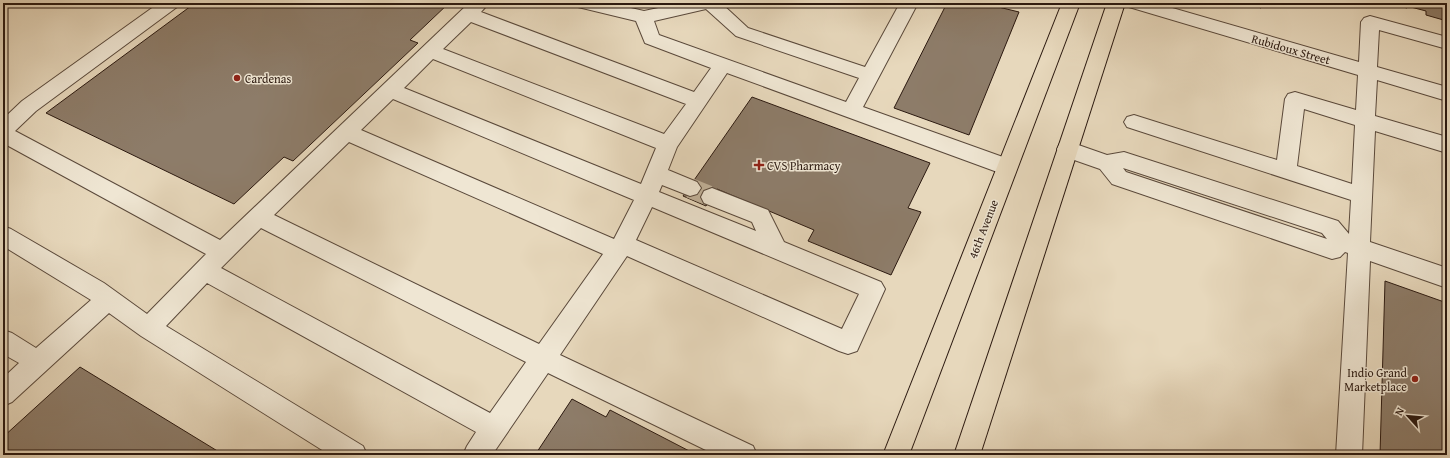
<svg xmlns="http://www.w3.org/2000/svg" width="1450" height="458" font-family="'Gentium Book Plus',serif">
<style>
.building{fill:#8d7c69;stroke:#2b1910}
.lines{fill:none;stroke-linecap:round;stroke-linejoin:round}
.minor-tunnel{stroke:#c1b29a;stroke-width:20;stroke-dasharray:20 10;stroke-linecap:butt}
.minor-casing{stroke:#5a493b;stroke-width:2}
.major-casing{stroke:#2b1910;stroke-width:2}
.minor{fill:#efe6d3;fill-rule:evenodd}
.major{fill:#e7d8bc;fill-rule:evenodd}
.poi-dot{fill:#8f2418;stroke:#efe6d3;stroke-width:1.5}
.labels{text-anchor:middle;dominant-baseline:central;stroke-width:3;stroke-linejoin:round;paint-order:stroke}
.street-label{font-size:12px;fill:#2b1910;stroke:#efe6d3}
.poi-label{font-size:12px;fill:#2b1910;stroke:#efe6d3;text-anchor:start}
</style>
<rect width="100%" height="100%" fill="#e7d8bc"/>
<filter id="stains"><feTurbulence type="fractalNoise" baseFrequency=".005" numOctaves="4"/><feColorMatrix values="0 0 0 0 .2 0 0 0 0 .09 0 0 0 0 .02 0 0 0 .5 -.17"/></filter>
<radialGradient id="worn" r=".72"><stop offset=".6" stop-color="#630" stop-opacity="0"/><stop offset="1" stop-color="#630" stop-opacity=".3"/></radialGradient>
<!-- building -->
<g class="building">
<path d="M195,3H449L410,40L418,43L293,161L284,157L234,204L46,113Z"/>
<path d="M947,3H982L1019,12L969,135L894,108Z"/>
<path d="M1246,3H1262L1261,8Z"/>
<path d="M1388,3H1447V21L1426,15V11L1407,6V8Z"/>
<path d="M752,97L930,163L908,208L921,212L891,275L808,241L814,230L717,189L706,206L683,196Z"/>
<path d="M1385,281L1447,303V455H1380Z"/>
<path d="M80,367L224,455H12L3,449V437Z"/>
<path d="M572,399L606,417L610,410L697,455H535Z"/>
</g>
<g class="lines">
<!-- minor-tunnel -->
<path class="minor-tunnel" d="M690,188L712,197"/>
<!-- minor casing -->
<g class="minor-casing">
<g id="minor">
<path d="M159,3H180L177,7L36,111L15,131L220,240L469,3H489L481,12L694,92L711,68L645,43L636,21L578,7L575,3H609L644,11L682,3H721L748,28L865,67L900,3H918L863,107L1014,161L1017,167L1014,173L1007,175L1000,173L727,73L677,147L668,170L697,182L701,188L697,194L690,196L662,185L659,192L756,231L752,222L704,203L701,197L704,191L712,188L768,210L784,242L881,282L885,289L857,351L848,354L839,351L627,256L560,355L753,446L757,455H716L548,373L492,455H463L467,446L476,432L207,283L166,326L363,446L367,455H330L141,336L109,313L12,402L3,406V378L19,363L3,354V330L12,333L36,348L91,300L3,246V226L11,229L104,283L147,314L206,254L3,143V119L22,101ZM706,9L736,36L859,78L846,102L659,35L654,21ZM471,22L686,104L664,134L443,49ZM433,59L656,148L641,184L404,88ZM393,99L634,200L615,237L614,239L361,130ZM349,142L603,254L539,344L274,215ZM652,207L859,294L842,329L636,240ZM261,228L526,362L490,413L221,268Z"/>
<path d="M1126,3H1155L1359,62L1361,22L1364,18L1370,16L1447,37V49L1379,30L1377,67L1447,87V101L1377,80L1375,116L1447,137V153L1375,131L1370,242L1447,268V288L1370,261L1362,455H1336L1348,253L1345,252L1340,257L1332,259L1112,184L1100,169L1060,155L1057,149L1060,143L1067,141L1107,155L1124,152L1338,221L1349,234L1351,200L1127,127L1124,122L1127,117L1134,115L1277,160L1285,99L1288,94L1295,92L1356,110L1358,75L1129,7ZM1304,109L1355,125L1352,184L1297,166ZM1123,168L1322,233L1327,239L1126,172Z"/>
</g>
</g>
<!-- major casing -->
<g class="major-casing">
<g id="major">
<path d="M1062,3H1080L909,455H883Z"/>
<path d="M1107,3H1125L980,455H954Z"/>
</g>
</g>
<!-- minor -->
<use href="#minor" class="minor"/>
<!-- major -->
<use href="#major" class="major"/>
</g>
<!-- markers -->
<g class="poi-dot">
<circle cx="237" cy="78" r="4"/>
<path d="M757 159h4v4h4v4h-4v4h-4v-4h-4v-4h4z"/>
<circle cx="1415" cy="379" r="4"/>
</g>
<g class="labels">
<!-- street labels -->
<g class="street-label">
<text transform="translate(1291 49) rotate(16)">Rubidoux Street</text>
<text transform="translate(983 229) rotate(-69)">46th Avenue</text>
</g>
<!-- poi labels -->
<g class="poi-label">
<text x="245" y="78">Cardenas</text>
<text x="767" y="165">CVS Pharmacy</text>
<text x="1407" y="372" text-anchor="end">Indio Grand<tspan x="1407" dy="14">Marketplace</tspan></text>
</g>
</g>
<!-- margin -->
<rect width="1450" height="458" fill="none" stroke="#e7d8bc" stroke-width="16"/>
<rect x="4" y="4" width="1442" height="450" fill="none" stroke="#2b1910" stroke-width="2"/>
<rect x="8" y="8" width="1434" height="442" fill="none" stroke="#2b1910"/>
<!-- north arrow -->
<g transform="translate(1408 416) rotate(297)" stroke="#efe6d3" stroke-width="3" paint-order="stroke">
<path d="M0-3L7 15L0 10L-7 15Z" fill="#2b1910"/>
<text y="-6" font-size="11" font-weight="bold" text-anchor="middle" fill="#2b1910">N</text>
</g>
<rect width="100%" height="100%" filter="url(#stains)"/>
<rect width="100%" height="100%" fill="url(#worn)"/>
</svg>
